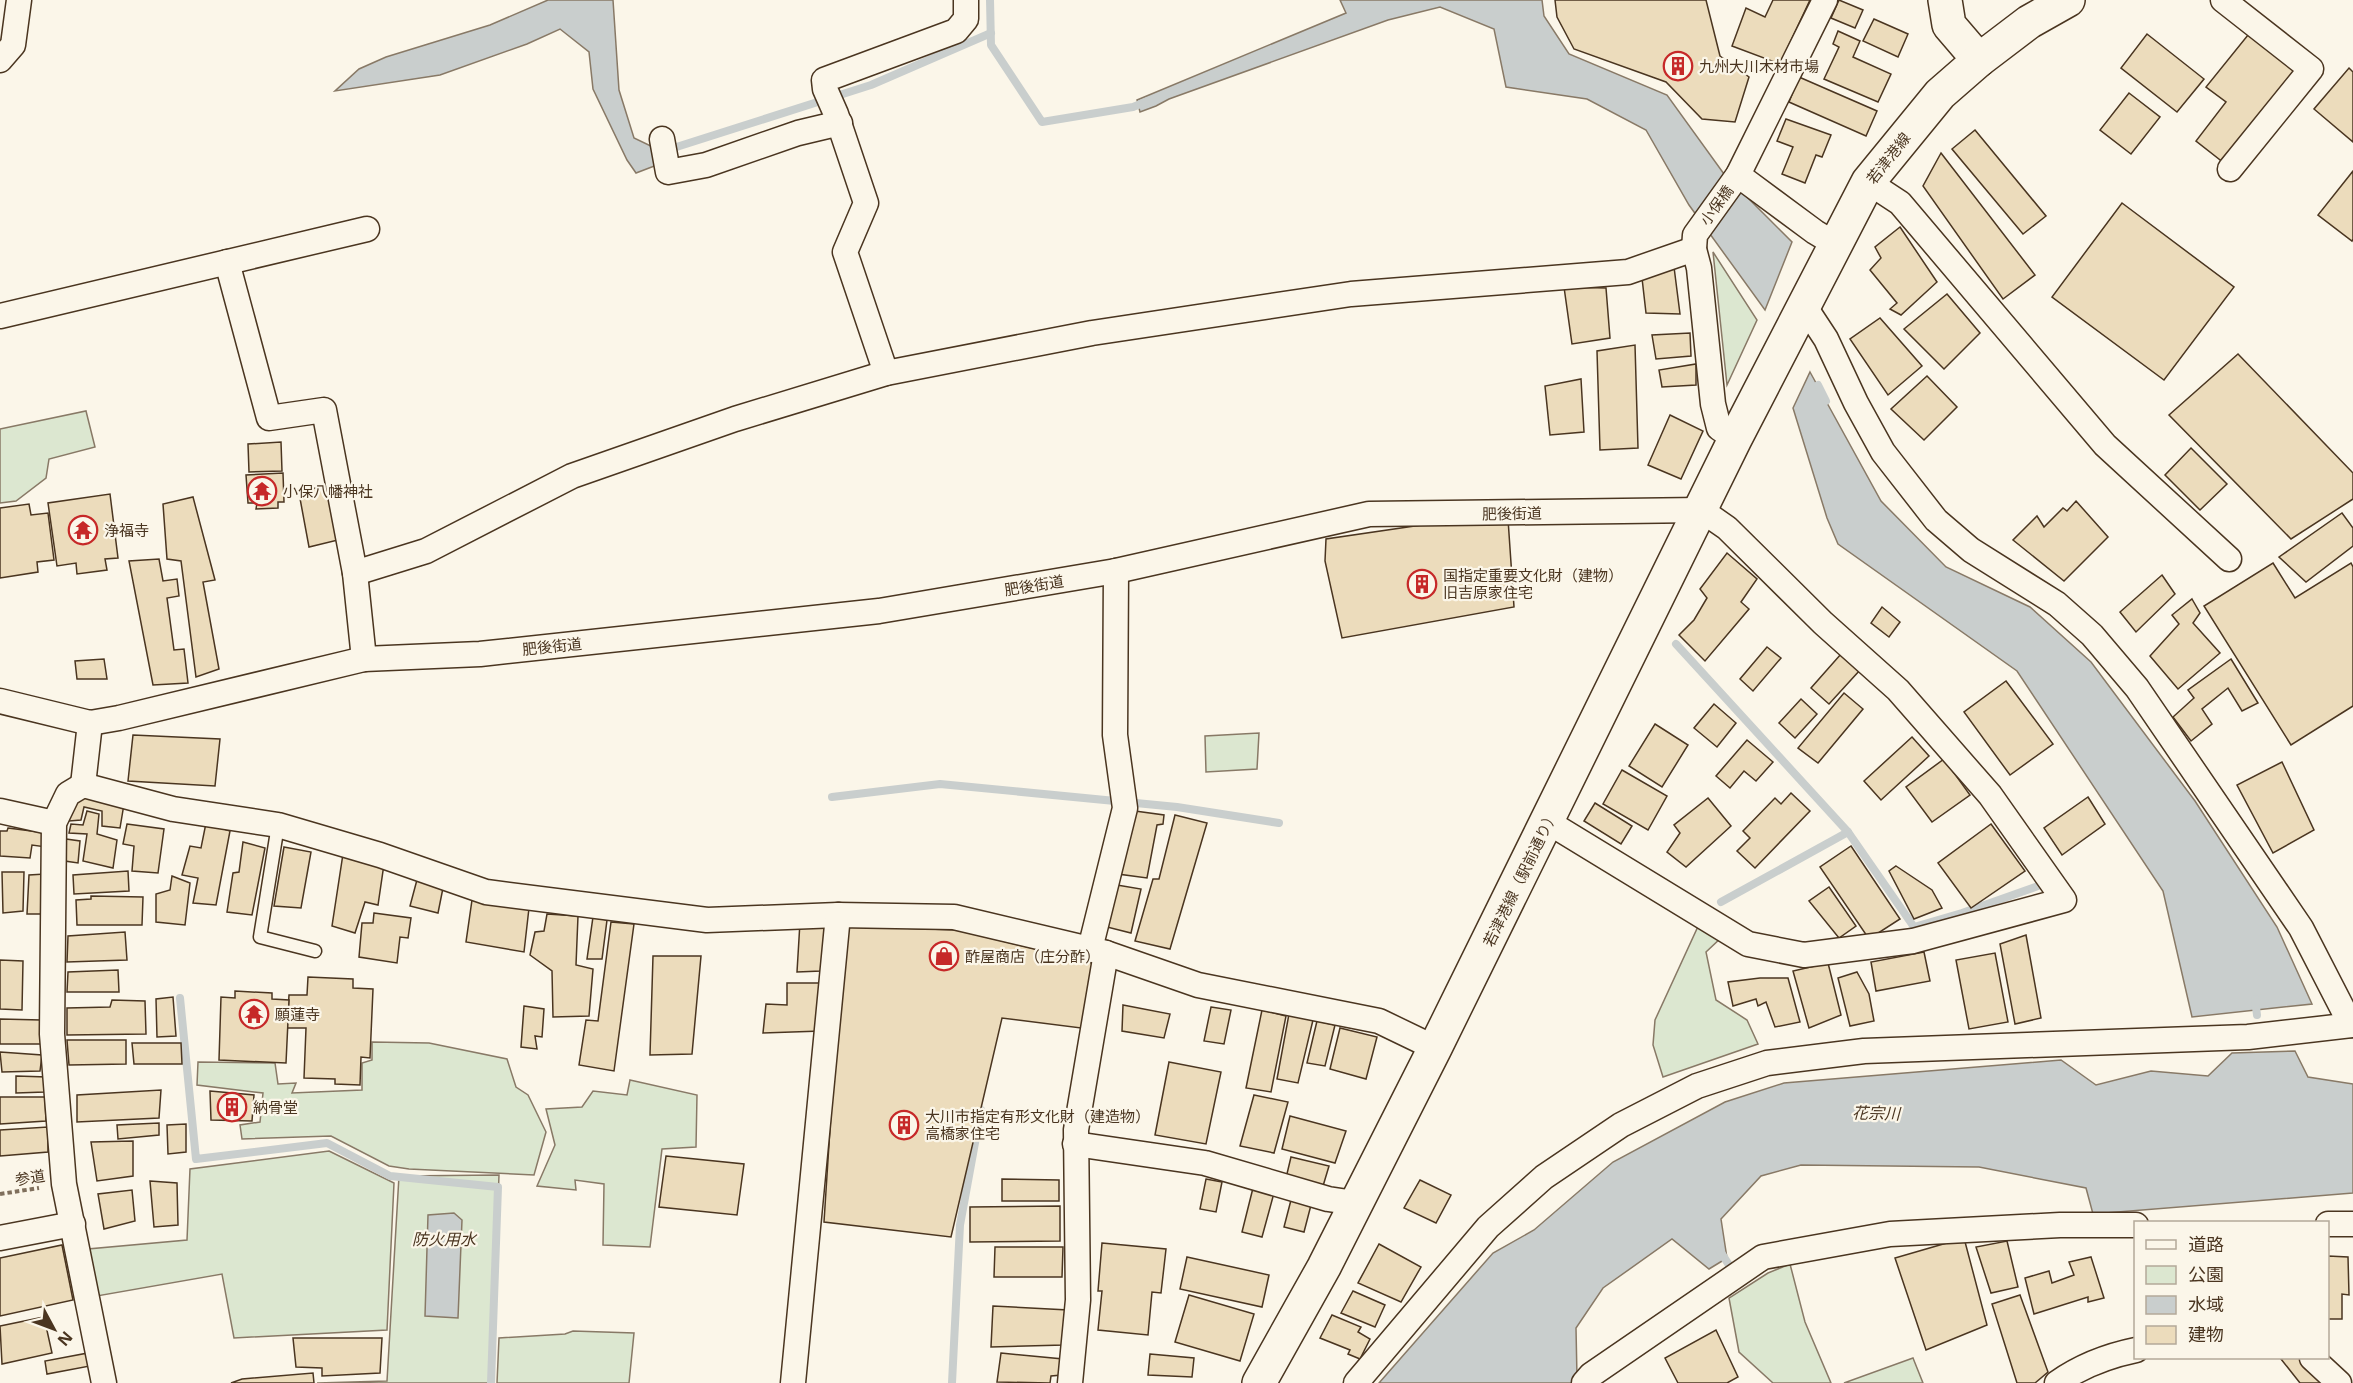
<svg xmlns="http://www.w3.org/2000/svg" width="2353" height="1383" font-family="'Noto Sans','Noto Sans JP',sans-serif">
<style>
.green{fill:#dce7d0;stroke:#887966;stroke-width:1.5}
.water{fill:#c9cecd;stroke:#887966;stroke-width:1.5}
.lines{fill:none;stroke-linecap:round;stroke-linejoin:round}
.stream{stroke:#c9cecd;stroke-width:8}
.building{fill:#ecdcbc;stroke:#4a3520;stroke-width:1.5}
.lane-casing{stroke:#4a3520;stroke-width:15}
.street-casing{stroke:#4a3520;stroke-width:27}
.secondary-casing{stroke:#4a3520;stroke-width:36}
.path{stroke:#7f6f5c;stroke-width:4;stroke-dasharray:4.5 3;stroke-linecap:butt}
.lane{stroke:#fbf6e9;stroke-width:12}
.street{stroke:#fbf6e9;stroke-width:24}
.secondary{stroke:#fbf6e9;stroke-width:33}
.labels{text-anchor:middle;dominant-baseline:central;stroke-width:4.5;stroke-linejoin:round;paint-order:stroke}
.poi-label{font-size:15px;fill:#4a3520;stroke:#fbf6e9;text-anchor:start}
.street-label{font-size:15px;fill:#4a3520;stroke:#fbf6e9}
.water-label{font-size:16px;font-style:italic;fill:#4a3520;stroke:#fbf6e9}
</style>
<rect width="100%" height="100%" fill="#fbf6e9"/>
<!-- green -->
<g class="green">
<path d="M1713,252L1757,320L1727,385Z"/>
<path d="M86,411L95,447L49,459L46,478L16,501L0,503V429Z"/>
<path d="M1259,733L1257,769L1206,772L1205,736Z"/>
<path d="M1701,920L1723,936L1706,952L1716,1000L1747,1020L1758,1044L1663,1077L1653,1045L1655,1020Z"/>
<path d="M372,1042L429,1043L507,1059L516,1087L528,1095L546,1132L534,1175L409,1169L389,1166L331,1136L242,1139L240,1125L260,1122L263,1093L197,1085L198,1062L275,1063L278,1084L296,1083L292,1093L362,1090V1063L372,1060Z"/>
<path d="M630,1080L697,1095L696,1147L662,1149L650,1247L603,1245L604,1184L575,1180L576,1190L537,1186L555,1145L546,1109L582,1107L593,1091L627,1095Z"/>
<path d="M329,1151L394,1183L387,1330L234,1338L222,1274L97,1296L88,1249L187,1240L190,1169Z"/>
<path d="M499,1175L491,1383H317L387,1381L399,1176Z"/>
<path d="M1790,1264L1805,1322L1831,1383H1773L1739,1352L1729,1298L1768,1273Z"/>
<path d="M573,1331L634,1333L629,1383H497L499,1338L565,1334Z"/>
<path d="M1913,1358L1923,1383H1844Z"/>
</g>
<!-- water -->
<g class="water">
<path d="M548,0H613L619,90L634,138L655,148L657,165L636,173L627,160L593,89L589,52L560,29L527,44L440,75L335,91L359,69L386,57L490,25Z"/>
<path d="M1340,0H1542L1544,16L1569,54L1667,95L1724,174L1792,242L1765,310L1689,205L1646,130L1587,99L1506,87L1494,29L1440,7L1388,20L1169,99L1156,106L1140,112L1137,100L1346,13Z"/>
<path d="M1810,372L1881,501L1946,567L2030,607L2091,662L2195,801L2277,927L2312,1004L2192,1017L2163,891L2017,671L1838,544L1827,518L1793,408Z"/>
<path d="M2295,1051L2308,1077L2353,1084V1193L2093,1214L2086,1188L1979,1167L1801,1165L1761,1176L1721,1219L1727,1258L1709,1269L1672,1239L1603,1288L1576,1328L1577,1377L1572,1383H1379L1493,1253L1534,1230L1613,1162L1725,1102L1784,1083L2061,1060L2096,1085L2151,1071L2208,1076L2232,1053Z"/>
<path d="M454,1213L462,1220L458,1318L425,1316L428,1215Z"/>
</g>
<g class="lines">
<!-- stream -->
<g class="stream">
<path d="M990,0L991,45L1042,122L1133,107L1148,101"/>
<path d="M667,150L871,85L991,33"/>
<path d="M1818,385L1826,401"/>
<path d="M1676,644L1848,832L1914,927L1962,913L2038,886"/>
<path d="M832,797L940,784L1177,807L1279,823"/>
<path d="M1721,902L1848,832"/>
<path d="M180,998L196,1159L327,1143L390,1176L498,1187L491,1383"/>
<path d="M2255,999L2257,1015"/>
<path d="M1720,1251L1729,1265"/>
<path d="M952,1383L960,1225L981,1110"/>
</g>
</g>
<!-- building -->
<g class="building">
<path d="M1555,0H1706L1720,56L1749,77L1735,122L1702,119L1666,82L1574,49L1557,17Z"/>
<path d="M1773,0H1810L1780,64L1732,46L1746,8L1765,17Z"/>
<path d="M1839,0L1863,10L1855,28L1831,18Z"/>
<path d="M1874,19L1908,34L1898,57L1863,41Z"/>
<path d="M1838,31L1860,41L1853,57L1891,74L1878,102L1824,79L1839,47L1833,44Z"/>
<path d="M2147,34L2204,79L2177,112L2121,68Z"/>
<path d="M2248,35L2296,72L2224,163L2196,141L2226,102L2206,87Z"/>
<path d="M2349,68L2353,72V142L2314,109Z"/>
<path d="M1799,77L1877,111L1866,136L1789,102Z"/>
<path d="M2129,93L2160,117L2131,154L2100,130Z"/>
<path d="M1786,119L1831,135L1822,157L1816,155L1805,183L1782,174L1793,147L1777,141Z"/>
<path d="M1975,130L2046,216L2023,234L1952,149Z"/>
<path d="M1941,153L2035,275L2003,299L1923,186Z"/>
<path d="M2353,171V239L2352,241L2318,215Z"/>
<path d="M2122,203L2234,287L2164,380L2052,297Z"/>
<path d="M1900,227L1937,282L1901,315L1890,309L1897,303L1870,270L1881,258L1875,247Z"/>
<path d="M1674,267L1680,314L1646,313L1642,278Z"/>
<path d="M1564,287L1606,288L1610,338L1572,344Z"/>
<path d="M1947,294L1980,333L1944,369L1904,329Z"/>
<path d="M1880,318L1922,366L1888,395L1850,339Z"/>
<path d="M1690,333L1691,356L1656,359L1652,335Z"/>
<path d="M1635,345L1638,448L1600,450L1597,351Z"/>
<path d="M2238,354L2353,473V499L2291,539L2169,415Z"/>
<path d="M1696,364V385L1662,387L1659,370Z"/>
<path d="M1927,376L1957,407L1924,440L1891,409Z"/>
<path d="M1581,379L1584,432L1550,435L1545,386Z"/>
<path d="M1670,415L1703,431L1681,479L1648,465Z"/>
<path d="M281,442L282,471L249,472L248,444Z"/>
<path d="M2191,448L2227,484L2200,510L2165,475Z"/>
<path d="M283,473L284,502H278V508L256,509L257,503H248L246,475Z"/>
<path d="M325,485L338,540L309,547L299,493Z"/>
<path d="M110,494L118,558L105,559L107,570L77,574L76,563L57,566L48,503Z"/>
<path d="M193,497L215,580L203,582L219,669L196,677L181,561L167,559L163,504Z"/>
<path d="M2076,501L2108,537L2064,581L2013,540L2037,516L2044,527L2063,508L2067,511Z"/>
<path d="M29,504L31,515L48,513L54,560L37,562L38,572L0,578V508Z"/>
<path d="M2342,513L2353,528V546L2306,582L2279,557Z"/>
<path d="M1508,519L1514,607L1342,638L1325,561L1326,539L1442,522Z"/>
<path d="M1727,553L1757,579L1741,602L1749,609L1705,661L1679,635L1694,620L1707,598L1700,589Z"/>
<path d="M159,559L163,581L177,579L179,596L167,598L174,650L184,649L188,683L153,685L129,561Z"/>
<path d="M2273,563L2295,598L2351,563L2353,567V706L2291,745L2204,606Z"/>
<path d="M2162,575L2175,594L2136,632L2120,612Z"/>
<path d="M2192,599L2200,613L2193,623L2220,653L2178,689L2150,656L2179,624L2172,615Z"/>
<path d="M1882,607L1900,622L1889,637L1871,623Z"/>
<path d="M1767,647L1781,658L1753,691L1740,679Z"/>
<path d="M1841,654L1860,670L1829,704L1811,688Z"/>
<path d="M104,659L107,679H77L75,661Z"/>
<path d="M2231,659L2258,703L2242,711L2228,688L2202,709L2212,724L2191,741L2173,717L2194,698L2188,690Z"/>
<path d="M2006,681L2053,744L2010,775L1964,712Z"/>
<path d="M1844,693L1863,709L1818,763L1798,748Z"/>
<path d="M1801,699L1817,714L1795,738L1779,723Z"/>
<path d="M1714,704L1736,723L1717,747L1694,728Z"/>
<path d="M1655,724L1688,745L1662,787L1629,766Z"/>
<path d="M133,735L220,739L215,786L128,781Z"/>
<path d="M1912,737L1929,756L1881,800L1864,781Z"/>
<path d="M1747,740L1773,762L1756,781L1744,771L1730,788L1716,776Z"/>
<path d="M1944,759L1970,795L1932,822L1906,787Z"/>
<path d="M2282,762L2314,830L2273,853L2237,785Z"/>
<path d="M1622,770L1667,796L1648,830L1603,804Z"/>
<path d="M85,791L124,804L120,828L102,826V811L84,807L81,820L69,821L70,811Z"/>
<path d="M1791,793L1810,811L1755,868L1737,851L1750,838L1743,831L1775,798L1781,804Z"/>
<path d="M2088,797L2105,824L2062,855L2044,828Z"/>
<path d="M1708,798L1731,826L1686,867L1667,852L1680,833L1674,825Z"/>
<path d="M1595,803L1632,826L1621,844L1584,821Z"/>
<path d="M87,811L99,814L97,834L117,840L113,868L83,861L87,834L69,833L71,824L83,825Z"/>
<path d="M1135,811L1164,815L1163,824L1157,825L1147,878L1118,874Z"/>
<path d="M1175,815L1207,823L1170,949L1135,941L1153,879H1159Z"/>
<path d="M206,823L230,831L216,905L193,903L198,878L182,875L190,846L201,848Z"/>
<path d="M127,824L164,829L158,873L132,871L134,846L123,844Z"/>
<path d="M1991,824L2025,871L1971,908L1938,863Z"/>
<path d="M8,828L47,833L46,847L32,845L30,858L0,856V831H7Z"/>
<path d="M66,839L80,841L78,863L65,861Z"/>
<path d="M243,842L265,848L252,915L227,912L233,873L239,872Z"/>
<path d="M1851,846L1900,919L1869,939L1820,867Z"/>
<path d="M284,847L311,852L301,908L274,906Z"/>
<path d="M343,854L384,864L378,905L365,902L355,933L332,926Z"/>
<path d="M1896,866L1932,890L1942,908L1914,919L1889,871Z"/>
<path d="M128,871L129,891L74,894L73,875Z"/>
<path d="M2,872H24L23,911L3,913Z"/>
<path d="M45,874V914H27L29,875Z"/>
<path d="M172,876L190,883L185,925L156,922V894L170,890Z"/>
<path d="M418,876L444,883L438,913L410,906Z"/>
<path d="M1117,885L1141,889L1131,933L1107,927Z"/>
<path d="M1829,887L1856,926L1839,938L1809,901Z"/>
<path d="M91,896L143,897L142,925H77L76,900L91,899Z"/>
<path d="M472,900L529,908L524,952L466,942Z"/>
<path d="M374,913L411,918L408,938L400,937L397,963L359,957L362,923H373Z"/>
<path d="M547,914L578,916L576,965L593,969L589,1016L553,1017L552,971L530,955L535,932L544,931Z"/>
<path d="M593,917L607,920L602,959H587Z"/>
<path d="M611,922L634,924L614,1071L579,1065L586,1020L598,1021Z"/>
<path d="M800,922L831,924L828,958L822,957L821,971L797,972Z"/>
<path d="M843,926L957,930L1097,964L1081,1028L1002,1018L951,1237L824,1222Z"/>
<path d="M125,932L127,960L67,962L68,936Z"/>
<path d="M2026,935L2041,1018L2015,1024L2000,944Z"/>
<path d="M1924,952L1930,981L1876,991L1871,962Z"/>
<path d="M1995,953L2008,1022L1969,1029L1956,960Z"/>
<path d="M653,956H701L692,1054L650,1055Z"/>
<path d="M0,960L23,961L22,1010L0,1009Z"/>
<path d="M1828,963L1841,1015L1809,1028L1793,971Z"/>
<path d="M118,970L119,992H67L68,972Z"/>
<path d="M1857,972L1869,994L1874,1021L1850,1026L1838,978Z"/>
<path d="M308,977L353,979V988L373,989L370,1058L361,1057L360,1085L335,1084V1079L304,1078L306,1028H287L289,995H307Z"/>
<path d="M1760,978H1788L1800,1022L1775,1027L1766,1002L1758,1006L1756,999L1733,1006L1728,982Z"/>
<path d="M787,983H824L821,1031L763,1033L766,1004L787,1005Z"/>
<path d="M235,991L272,993V999L289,1000L286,1063L219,1060L221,997L235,998Z"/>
<path d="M173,997L176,1036L157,1037L156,999Z"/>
<path d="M112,1000L145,1001L146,1034L67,1035V1008L110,1007Z"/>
<path d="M1123,1005L1170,1014L1164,1038L1122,1031Z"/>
<path d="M524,1006L544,1009L542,1037L535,1036L537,1049L521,1047Z"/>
<path d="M1211,1007L1231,1010L1224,1044L1204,1041Z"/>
<path d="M1262,1010L1286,1016L1271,1092L1246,1088Z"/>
<path d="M1289,1014L1313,1020L1298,1083L1277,1079Z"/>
<path d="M0,1019L41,1020V1044H0Z"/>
<path d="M1317,1021L1335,1025L1325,1066L1307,1063Z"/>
<path d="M1340,1028L1377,1037L1366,1079L1330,1069Z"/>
<path d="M67,1040H126V1064L69,1065Z"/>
<path d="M132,1043H181L182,1064H134Z"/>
<path d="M0,1052L42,1055L40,1071L2,1072Z"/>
<path d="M1169,1062L1221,1072L1206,1144L1155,1135Z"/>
<path d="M16,1076L47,1077L45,1092L16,1093Z"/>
<path d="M161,1090L159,1118L77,1122V1095Z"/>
<path d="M210,1091L254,1095L252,1121L211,1120Z"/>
<path d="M1254,1095L1288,1102L1274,1153L1240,1146Z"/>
<path d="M0,1097H45L46,1121L0,1124Z"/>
<path d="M1290,1116L1346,1131L1335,1163L1282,1149Z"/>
<path d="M159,1123V1135L118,1139L117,1125Z"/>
<path d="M186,1124V1152L168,1154L167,1125Z"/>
<path d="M48,1127V1152L0,1156V1130Z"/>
<path d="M133,1141V1176L97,1181L91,1142Z"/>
<path d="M666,1156L744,1164L737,1215L659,1207Z"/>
<path d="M1291,1157L1329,1166L1323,1186L1286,1178Z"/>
<path d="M1002,1179L1059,1180V1201H1002Z"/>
<path d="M1206,1179L1222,1182L1216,1212L1200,1209Z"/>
<path d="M1420,1180L1451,1195L1436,1223L1404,1208Z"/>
<path d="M150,1181L177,1183L178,1225L154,1227Z"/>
<path d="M1253,1188L1274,1193L1262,1237L1242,1232Z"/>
<path d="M132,1190L135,1221L104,1229L98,1194Z"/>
<path d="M1291,1200L1311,1205L1304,1232L1284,1227Z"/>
<path d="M1060,1206V1241L970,1242V1207Z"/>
<path d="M1964,1238L1987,1325L1926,1350L1895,1258Z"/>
<path d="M2007,1241L2018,1287L1991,1293L1976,1247Z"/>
<path d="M1102,1243L1166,1249L1161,1293L1152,1292L1148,1335L1098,1330L1102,1291H1098Z"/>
<path d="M1379,1244L1421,1267L1401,1302L1358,1283Z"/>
<path d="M62,1245L73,1300L0,1316V1258Z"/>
<path d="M995,1247H1063L1062,1277H994Z"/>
<path d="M2328,1256L2348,1257L2349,1295L2342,1294V1319H2328Z"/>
<path d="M1187,1257L1269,1275L1262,1307L1180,1289Z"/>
<path d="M2091,1257L2104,1298L2088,1302V1297L2034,1314L2025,1278L2049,1271L2052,1283L2074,1275L2069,1262Z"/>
<path d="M1353,1291L1385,1305L1375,1327L1341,1313Z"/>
<path d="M1189,1295L1254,1314L1240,1361L1175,1342Z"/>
<path d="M2020,1295L2048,1372L2035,1383H2017L1992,1304Z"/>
<path d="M993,1306L1068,1310L1064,1345L991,1347Z"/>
<path d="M1332,1315L1361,1327L1358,1332L1370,1339L1360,1359L1348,1354L1350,1350L1320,1338Z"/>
<path d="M44,1317L52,1353L2,1364L0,1326Z"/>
<path d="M1716,1330L1738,1377L1727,1383H1678L1665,1358Z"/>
<path d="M293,1338H382L380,1373L322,1376V1368L296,1367Z"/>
<path d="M88,1353L90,1366L47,1374L45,1361Z"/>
<path d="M1001,1353L1063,1359L1062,1375L1051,1376L1050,1383L997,1382Z"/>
<path d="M1150,1354L1194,1358L1192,1377L1148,1375Z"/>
<path d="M2284,1358H2302L2325,1383H2300L2281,1359Z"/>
<path d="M313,1373L314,1383H231L242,1379Z"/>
</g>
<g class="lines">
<!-- lane casing -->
<g class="lane-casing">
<path id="lane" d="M278,825L260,937L315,951"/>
</g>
<!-- street casing -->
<g class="street-casing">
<g id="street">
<path d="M2223,0L2311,69L2230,169"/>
<path d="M0,60L13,45L19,0"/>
<path d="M662,139L668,172L706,165L798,133L840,123"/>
<path d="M1738,175L1815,232L1835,244"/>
<path d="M1868,182L1900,203L2105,445L2229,559"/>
<path d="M227,262L269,418L324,410L355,573L364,659"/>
<path d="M1803,304L1826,339L1856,403L1883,452L1936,520L1971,550L2057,604L2092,635L2137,688L2301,928L2351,1025"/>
<path d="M0,316L367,229"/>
<path d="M886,373L845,252L866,203L836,114L825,89L824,80L956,31L966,19V0"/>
<path d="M1735,439L1719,428L1713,404L1699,268L1694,249L1695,235L1738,175L1825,0"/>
<path d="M355,573L426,551L572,476L735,419L886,373L1092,333L1351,294L1628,272L1694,249"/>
<path d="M0,701L90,723L119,718L364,659L480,654L879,611L1116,571L1369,514L1701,510L1727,528L1823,623L1898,690L1990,795L2064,900L1913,941L1804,955L1748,944L1548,822"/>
<path d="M83,785L90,723"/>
<path d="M0,811L54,823"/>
<path d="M1090,949L1125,808L1115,735L1116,571"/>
<path d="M1075,1144L1205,1163L1328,1199L1355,1203"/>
<path d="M2328,1224H2353"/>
<path d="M0,1238L73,1224"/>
<path d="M2312,1358L2339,1383"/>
<path d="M104,1383L64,1184L52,1034L54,823L68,794L83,785L173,809L278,825L380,855L486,892L707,920L838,915L954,917L1106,953L1198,985L1379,1021L1435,1048"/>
<path d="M793,1383L838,915"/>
<path d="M1070,1383L1078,1300L1076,1130L1106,953"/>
<path d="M1356,1383L1488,1227L1544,1177L1621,1125L1697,1086L1767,1063L1864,1051L2248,1037L2353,1025"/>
<path d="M1584,1383L1591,1375L1763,1257L1890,1234L2060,1225H2136"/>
<path d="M2057,1383C2081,1366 2107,1356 2136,1350"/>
</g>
</g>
<!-- secondary casing -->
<g class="secondary-casing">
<g id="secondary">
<path d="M1945,0L1949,25L1979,60"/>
<path d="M1259,1383L1324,1267L1435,1048L1735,439L1868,182L1940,94L1979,60L2029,22L2068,0"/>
</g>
</g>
<!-- path -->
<path class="path" d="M0,1194L39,1188"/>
<!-- lane -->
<use href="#lane" class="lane"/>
<!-- street -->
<use href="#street" class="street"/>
<!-- secondary -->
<use href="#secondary" class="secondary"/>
</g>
<!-- icons -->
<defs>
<g id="building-ring" transform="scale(1.5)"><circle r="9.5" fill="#fbf6e9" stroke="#c62828" stroke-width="1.5"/><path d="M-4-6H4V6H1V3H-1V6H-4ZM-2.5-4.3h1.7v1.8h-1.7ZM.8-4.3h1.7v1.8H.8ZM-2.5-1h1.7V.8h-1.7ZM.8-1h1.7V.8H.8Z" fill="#c62828"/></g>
<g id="temple-ring" transform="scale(1.5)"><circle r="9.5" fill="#fbf6e9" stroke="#c62828" stroke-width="1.5"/><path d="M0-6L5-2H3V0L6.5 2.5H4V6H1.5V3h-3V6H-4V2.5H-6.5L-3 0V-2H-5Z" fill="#c62828"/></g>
<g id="shop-ring" transform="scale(1.5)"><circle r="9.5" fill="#fbf6e9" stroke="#c62828" stroke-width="1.5"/><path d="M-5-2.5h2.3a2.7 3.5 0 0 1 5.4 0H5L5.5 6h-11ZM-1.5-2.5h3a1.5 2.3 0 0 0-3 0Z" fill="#c62828"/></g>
</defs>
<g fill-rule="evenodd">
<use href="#building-ring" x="1678" y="66"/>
<use href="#temple-ring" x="262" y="491"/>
<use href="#temple-ring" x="83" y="530"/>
<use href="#building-ring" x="1422" y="584"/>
<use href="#shop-ring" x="944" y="956"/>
<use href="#temple-ring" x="254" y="1014"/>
<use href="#building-ring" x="232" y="1107"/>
<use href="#building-ring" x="904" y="1125"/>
</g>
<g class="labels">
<!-- poi labels -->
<g class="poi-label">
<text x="1699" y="66">九州大川木材市場</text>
<text x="283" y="491">小保八幡神社</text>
<text x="104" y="530">浄福寺</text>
<text x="1443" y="575">国指定重要文化財（建物）<tspan x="1443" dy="17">旧吉原家住宅</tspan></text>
<text x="965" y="956">酢屋商店（庄分酢）</text>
<text x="275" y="1014">願蓮寺</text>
<text x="253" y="1107">納骨堂</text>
<text x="925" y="1116">大川市指定有形文化財（建造物）<tspan x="925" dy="17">高橋家住宅</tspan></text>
</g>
<!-- street labels -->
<g class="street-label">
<text transform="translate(1888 158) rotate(-52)">若津港線</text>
<text transform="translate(1716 205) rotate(-54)">小保橋</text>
<text transform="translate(1512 513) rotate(-1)">肥後街道</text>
<text transform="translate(1034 585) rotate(-9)">肥後街道</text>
<text transform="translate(552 646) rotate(-6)">肥後街道</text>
<text transform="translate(1520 878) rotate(-64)">若津港線（駅前通り）</text>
<text transform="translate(30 1177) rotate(-9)">参道</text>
</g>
<!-- water labels -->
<g class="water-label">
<text transform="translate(1876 1113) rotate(1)">花宗川</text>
<text x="444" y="1239">防火用水</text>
</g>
</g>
<!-- legend -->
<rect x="2134" y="1221" width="195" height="138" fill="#fbf6e9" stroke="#b4a999" stroke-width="1.5"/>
<rect x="2146" y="1240" width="30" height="9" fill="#fbf6e9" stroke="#b4a999" stroke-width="1.5"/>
<text x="2188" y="1251" font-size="18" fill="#4a3520">道路</text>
<rect x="2146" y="1266" width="30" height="18" fill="#dce7d0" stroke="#b4a999" stroke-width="1.5"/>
<text x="2188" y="1281" font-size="18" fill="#4a3520">公園</text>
<rect x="2146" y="1296" width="30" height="18" fill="#c9cecd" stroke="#b4a999" stroke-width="1.5"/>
<text x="2188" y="1311" font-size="18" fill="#4a3520">水域</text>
<rect x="2146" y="1326" width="30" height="18" fill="#ecdcbc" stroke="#b4a999" stroke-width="1.5"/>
<text x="2188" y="1341" font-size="18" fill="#4a3520">建物</text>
<!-- north arrow -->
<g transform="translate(54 1329) rotate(131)" stroke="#fbf6e9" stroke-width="4.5" paint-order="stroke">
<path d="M0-4.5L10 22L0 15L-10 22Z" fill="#4a3520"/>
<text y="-9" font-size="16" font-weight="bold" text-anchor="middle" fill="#4a3520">N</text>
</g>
</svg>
